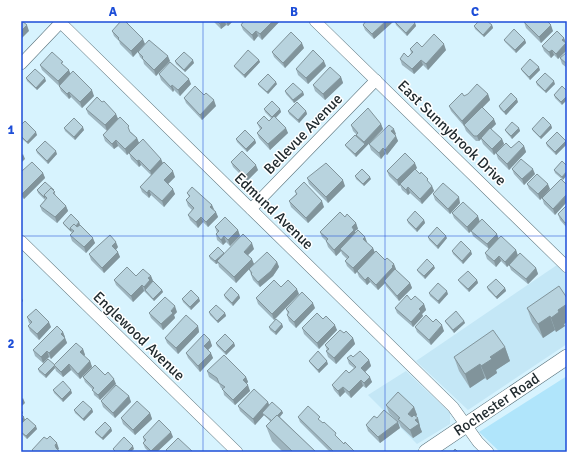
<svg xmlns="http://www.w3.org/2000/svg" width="588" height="473" font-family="Signika,sans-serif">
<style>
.built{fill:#c4e7f6}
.green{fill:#b0e5fb}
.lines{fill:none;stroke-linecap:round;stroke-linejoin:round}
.minor-casing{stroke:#5a737c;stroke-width:12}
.secondary-casing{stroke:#5a737c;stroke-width:16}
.minor{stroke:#fff;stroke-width:11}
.secondary{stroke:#fff;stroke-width:15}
.wall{fill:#9eb5bf}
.shaded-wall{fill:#81949b}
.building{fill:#b8d3de;stroke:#81949b}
.grid{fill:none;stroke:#1d4ed8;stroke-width:1;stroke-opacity:0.55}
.labels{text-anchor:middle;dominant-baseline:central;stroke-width:3;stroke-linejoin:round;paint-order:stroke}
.street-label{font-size:15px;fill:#212b2f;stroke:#fff}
.neatline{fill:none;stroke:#1d4ed8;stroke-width:1.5}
.grid-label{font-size:13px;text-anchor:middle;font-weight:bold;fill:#1d4ed8}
</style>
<rect width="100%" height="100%" fill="#d7f3fe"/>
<!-- built -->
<g class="built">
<path d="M557,265L567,275V344L468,410L416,361Z"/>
<path d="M406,371L450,413V424L417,444L368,395Z"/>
</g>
<!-- green -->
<path class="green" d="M567,376V452H500L479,432Z"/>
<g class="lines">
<!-- minor casing -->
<g class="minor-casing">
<g id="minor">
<path d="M59,21L453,407L478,442L488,452"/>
<path d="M315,21L567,267"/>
<path d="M21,64L61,22"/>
<path d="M251,209L376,80"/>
<path d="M21,241L237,452"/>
</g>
</g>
<!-- secondary casing -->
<g class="secondary-casing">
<g id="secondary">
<path id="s1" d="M426,452L567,357"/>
</g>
</g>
<!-- minor -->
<use href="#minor" class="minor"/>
<!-- secondary -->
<use href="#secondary" class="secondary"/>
</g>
<!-- wall -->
<g class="wall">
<path d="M213,21H233L228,26L226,25L221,29Z"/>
<path d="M244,21H280L262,40L258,36L254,41L243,30L241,25Z"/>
<path d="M366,21H394L374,39L365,30L363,25Z"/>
<path d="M395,22L415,23L416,26L407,36L396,25Z"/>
<path d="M524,22L553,31L541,43L526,28Z"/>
<path d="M492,25L493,28L484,37L475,29L474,26Z"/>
<path d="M112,31L145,44L133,57L120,44L119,41L114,36Z"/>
<path d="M564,38L567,46V50L558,59L554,55L551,58L544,51L542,46Z"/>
<path d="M504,40H525L526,43L516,53L505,42Z"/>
<path d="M422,47L446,50L428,70L423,65L414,74L402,65L400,59L408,57L411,53L410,49Z"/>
<path d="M304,48L285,68L274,57L272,52Z"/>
<path d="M138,52L170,61L156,76L144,64L143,60L140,57Z"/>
<path d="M567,52V68L562,64L560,58Z"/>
<path d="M259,60L260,62L245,78L235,68L234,66Z"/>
<path d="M175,61L194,63L185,72L176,64Z"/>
<path d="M40,65L64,66L70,74L94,96L82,108L71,97L69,99L61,91L59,86L42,70Z"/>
<path d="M326,66L308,84L298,75L296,69Z"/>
<path d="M521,69L540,70L530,80L522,71Z"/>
<path d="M159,74L191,84L180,96L174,90L173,92L161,80Z"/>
<path d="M341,77L343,83L325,100L315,91L313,85Z"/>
<path d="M26,78L46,81L37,90L27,81Z"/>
<path d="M536,82L555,84L546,93L537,85Z"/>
<path d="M258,84H277L268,94L259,86Z"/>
<path d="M562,86V105L555,98L554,95Z"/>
<path d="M285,91L303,92L304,95L294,103L286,94Z"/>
<path d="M488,94L490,100L482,108L496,124L491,129L502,139L504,144L494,155L483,144L481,139L479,141H476L466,131L464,126L451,111L449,106L464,96Z"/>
<path d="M184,98L216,106L202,120L186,103Z"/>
<path d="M518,102L506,115L500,109L499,106Z"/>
<path d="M86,109L116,114L118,119L107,131L88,114Z"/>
<path d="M264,109H280L281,112L276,118L288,133L270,150L259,138L257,133L260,129L257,123L269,121L271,118L265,112Z"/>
<path d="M288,111H306L307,114L299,123L289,114Z"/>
<path d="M381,124L383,129L356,157L346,147L345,145L357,137L356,134L353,131L351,125Z"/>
<path d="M21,125L37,135L28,144L21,138Z"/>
<path d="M551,125L552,128L541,139L533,131L532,129Z"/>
<path d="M64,128L84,130L75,140L65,131Z"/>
<path d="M519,128L520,131L512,139L506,132L505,130Z"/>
<path d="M131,132L137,138L139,143L161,159L163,163L175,177L168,184L175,194L164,207L151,195L149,198L142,192L140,187L151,175L141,165L139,167L131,159L129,153L127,155L118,146L114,149L105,141L103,135Z"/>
<path d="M396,134L395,135L398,141L387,155L385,154L381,159L371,150L369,144Z"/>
<path d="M236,139L255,140L256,143L247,152L237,142Z"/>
<path d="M566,141L567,144L556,155L547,146L546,143Z"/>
<path d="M524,146L526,152L509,170L498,159L496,153Z"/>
<path d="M36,150L57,154L48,164L37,153Z"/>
<path d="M562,161L563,180L555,173L554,170Z"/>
<path d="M231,162L258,170L247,181L233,167Z"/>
<path d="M417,168L415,169L432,186L434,191L422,204L410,193L408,195L402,190L400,185L399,186L389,176L387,171Z"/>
<path d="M512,169L535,174L524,185L514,174Z"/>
<path d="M21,170L22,171L43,173L45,178L24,199L21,196Z"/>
<path d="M355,176L371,179L364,186L356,179Z"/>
<path d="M307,178L345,186L328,203L309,184Z"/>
<path d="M561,179L555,215L544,204L542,198Z"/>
<path d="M527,184L550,189L540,200L529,189Z"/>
<path d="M37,190L54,191L56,196L66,206L68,211L57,223L42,211L40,206L45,200L38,193Z"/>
<path d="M295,191L324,207L308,223L291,207L289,201L296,194Z"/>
<path d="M187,193L212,205L218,217L208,227L203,222L198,228L190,220L188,215L192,210L188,206L186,200L189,197Z"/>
<path d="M433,194L460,203L450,214L435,200Z"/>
<path d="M567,205V228L560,220L558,214Z"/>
<path d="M452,213L480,222L469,233L454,218Z"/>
<path d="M345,217L356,223L358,229L355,231L356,233L365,237L367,243L373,248L375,253L385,260L394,264L395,269L410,283L412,288L399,301L386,286L385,283L378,290L370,282L367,285L359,277L357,272L355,274L347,266L345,261L347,259L342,254L341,251L336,256L328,247L326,241L322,237L320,232Z"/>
<path d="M407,220H424L425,223L417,232L408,223Z"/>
<path d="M79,222L80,225L95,243L86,253L72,241L70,235L72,233L64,225L63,223Z"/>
<path d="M215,227L238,230L240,236L230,246L226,242L223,245L217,240L216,234L217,233Z"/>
<path d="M471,231L499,238L516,250L518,256L536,268L538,274L528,284L511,270L509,265L507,267L501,261L496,267L487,259L485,253L489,249L473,236Z"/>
<path d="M428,237L447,238L438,249L429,240Z"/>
<path d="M118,247L116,250L120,257L104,273L91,260L89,254Z"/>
<path d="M254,249L248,255L254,264L249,269L277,262L279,267L273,276L260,287L253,280L249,269L236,283L219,267L218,263L216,264L210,259L209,256L224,253V254Z"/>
<path d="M452,251L472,254L463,264L453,254Z"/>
<path d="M435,268L425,279L418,272L417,270Z"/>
<path d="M136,276H151L153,281L162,290L163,292L154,301L144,291L133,302L116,285L114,280Z"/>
<path d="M458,280H477L478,283L469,292L460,283Z"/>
<path d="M281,287L299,294L274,320L258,304L256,298Z"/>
<path d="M487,287L505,288L506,291L497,299L488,290Z"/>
<path d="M429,293L448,294L439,304L430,296Z"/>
<path d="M224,295H239L240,298L233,306L225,298Z"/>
<path d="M567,298V322L564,324L565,326L556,332L555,330L543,338L532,322L527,308Z"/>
<path d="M182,299L200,301L191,310L183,302Z"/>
<path d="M424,304L426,310L422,314L423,316L413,327L397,313L395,308Z"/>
<path d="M315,308L296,328L289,321L287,315L288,314L286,309Z"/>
<path d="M177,312L174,315L175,318L163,330L151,318L149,313Z"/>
<path d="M209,312L225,313L226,316L218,323L210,315Z"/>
<path d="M27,317L51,327L39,340L30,331L28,326L30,324L29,323Z"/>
<path d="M323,319L337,330L319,349L304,334L302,328Z"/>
<path d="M445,321H464L465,323L454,333L446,323Z"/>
<path d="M433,322L444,331L431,345L417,332L415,327Z"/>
<path d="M282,324L283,327L276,335L270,330L269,327Z"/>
<path d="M198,326L199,332L178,354L167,343L165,338Z"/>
<path d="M63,332L67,343L51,359L49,357L43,363L35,356L33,350Z"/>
<path d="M344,333L353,338L355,344L336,364L328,357L326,351L327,350L325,345Z"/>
<path d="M210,340L212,346L208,350L213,358L200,372L188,358L186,353Z"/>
<path d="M216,343H234L235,346L226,355L217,346Z"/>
<path d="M505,347L510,361L496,370L497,373L487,380L485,378L470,388L459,371L454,357Z"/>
<path d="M83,349L85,355L84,356L90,361L92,367L80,379L71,370L63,377L56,371L55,368L46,378L39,372L38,369L55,365Z"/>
<path d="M353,357L369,360L371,366L365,372L372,382L366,388L363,386L351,398L345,392L340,397L334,390L332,385L349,373L354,368L349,364L347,358Z"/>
<path d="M309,361L328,364L319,373L310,363Z"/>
<path d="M207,371L246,377L248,382L246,384L250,391L235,405L224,395L223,389L221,388L219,384L209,377Z"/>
<path d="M105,375L116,384L100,400L94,395L93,390L85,382L83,377Z"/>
<path d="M53,390L72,393L63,402L54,393Z"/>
<path d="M129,396L131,402L115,418L103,407L101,401Z"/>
<path d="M268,402L269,405L282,411L283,413L280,417L316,452H283L272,441L266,426L271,422L264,415L255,425L240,411L238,406Z"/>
<path d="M386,405L414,407L417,415L416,416L420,426V427L422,432L413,438L401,427L399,423L389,413Z"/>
<path d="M21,408L23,413L21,415L25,420L37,429L27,439L21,433Z"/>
<path d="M92,409L93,412L84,421L75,413L74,410Z"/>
<path d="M150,413L152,419L135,435L123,424L121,418Z"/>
<path d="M298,417L322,423L344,444L355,452H330L300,422Z"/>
<path d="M377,418L400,428L380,443L368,431L366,425Z"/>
<path d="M111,428L112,431L103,440L96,434L95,432Z"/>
<path d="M143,437H173L157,452H149L145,448L143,443L144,441Z"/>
</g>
<!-- shaded-wall -->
<g class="shaded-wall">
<path d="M222,21H225L226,25L221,29L220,24Z"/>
<path d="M226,21H233L228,26Z"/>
<path d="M273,21H280L262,40L260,34Z"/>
<path d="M386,21H394L374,39L372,34Z"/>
<path d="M415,23L416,26L407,36L406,33Z"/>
<path d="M27,25L29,31L21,39V31Z"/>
<path d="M492,25L493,28L484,37L483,35Z"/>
<path d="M551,25L553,31L541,43L539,37Z"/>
<path d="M256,31L258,36L254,41L252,35Z"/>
<path d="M564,38L567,46V50L558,59L556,54L562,40Z"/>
<path d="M143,39L145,44L133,57L131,51Z"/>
<path d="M525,40L526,43L516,53L515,50Z"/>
<path d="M302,43L304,48L285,68L283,63Z"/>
<path d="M444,44L446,50L428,70L426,64Z"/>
<path d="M552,50L554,55L551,58L549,52Z"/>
<path d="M168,56L170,61L156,76L154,70Z"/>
<path d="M193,60L194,63L185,72L184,70Z"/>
<path d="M259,60L260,62L245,78L244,75Z"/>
<path d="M421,60L423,65L414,74L412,69Z"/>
<path d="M324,61L326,66L308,84L306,78Z"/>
<path d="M539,67L540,70L530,80L529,77Z"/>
<path d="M69,70L71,75L60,87L58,81Z"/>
<path d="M341,77L343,83L325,100L323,94Z"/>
<path d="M45,78L46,81L37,90L36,88Z"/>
<path d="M189,79L191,84L180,96L178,90Z"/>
<path d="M554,81L555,84L546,93L545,91Z"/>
<path d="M276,82L277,84L268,94L267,92Z"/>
<path d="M172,85L174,90L173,92L171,87Z"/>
<path d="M92,90L94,96L82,108L80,102Z"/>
<path d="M69,92L71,97L69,99L67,94Z"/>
<path d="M303,92L304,95L294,103L293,100Z"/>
<path d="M488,94L490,100L464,126L462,121Z"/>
<path d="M567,96V100L562,105L561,102Z"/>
<path d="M517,99L518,102L506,115L504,112Z"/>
<path d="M214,100L216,106L202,120L200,115Z"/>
<path d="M280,109L281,112L273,120L272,117Z"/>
<path d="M306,111L307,114L299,123L298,120Z"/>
<path d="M116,114L118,119L107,131L105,125Z"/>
<path d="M494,119L496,124L479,141L477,136Z"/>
<path d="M381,124L383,129L356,157L355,154L365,144L364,142Z"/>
<path d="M551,125L552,128L541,139L540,137Z"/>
<path d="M83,127L84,130L75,140L74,137Z"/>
<path d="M286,128L288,133L270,150L268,144Z"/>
<path d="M519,128L520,131L512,139L511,136Z"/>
<path d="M394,129L396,134L393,137L391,131Z"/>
<path d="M36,132L37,135L28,144L27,142Z"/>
<path d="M396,136L398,141L387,155L385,150Z"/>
<path d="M137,138L139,143L127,155L125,149Z"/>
<path d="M502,139L504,144L494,155L492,149Z"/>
<path d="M116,140L118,146L114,149L112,144Z"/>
<path d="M255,140L256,143L247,152L246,149Z"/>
<path d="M566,141L567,144L556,155L555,152Z"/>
<path d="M524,146L526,152L509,170L507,164Z"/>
<path d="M383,148L385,154L381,159L379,153Z"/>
<path d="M56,151L57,154L48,164L47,161Z"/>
<path d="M23,154L25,159L21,163V156Z"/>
<path d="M161,159L163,164L152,176L150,171Z"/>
<path d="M139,160L141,165L139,167L137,161Z"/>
<path d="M415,163L417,168L399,186L397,180Z"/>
<path d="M256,165L258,170L247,181L245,176Z"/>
<path d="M533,169L535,174L524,185L522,179Z"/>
<path d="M173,171L175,177L166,186L164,180Z"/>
<path d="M567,171V175L563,180L562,177Z"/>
<path d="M43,173L45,178L24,199L22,194Z"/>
<path d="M370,177L371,179L364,186L363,184Z"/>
<path d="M343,180L345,186L328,203L326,197Z"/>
<path d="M548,184L550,189L540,200L538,194Z"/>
<path d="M432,186L434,191L422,204L420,199Z"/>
<path d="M408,187L410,193L408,195L406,190Z"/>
<path d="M173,189L175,194L164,207L162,201Z"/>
<path d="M149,190L151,195L149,198L147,193Z"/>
<path d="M567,194V202L555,215L553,209Z"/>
<path d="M459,197L460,203L450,214L448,209Z"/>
<path d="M322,201L324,207L308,223L306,218Z"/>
<path d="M212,205L214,210L210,207Z"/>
<path d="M66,206L68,211L57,223L55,217Z"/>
<path d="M216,212L218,217L208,227L206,222Z"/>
<path d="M478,216L480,222L469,233L467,227Z"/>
<path d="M201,217L203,222L198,228L196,222Z"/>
<path d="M424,220L425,223L417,232L416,229Z"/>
<path d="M79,222L80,225L74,231L72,229Z"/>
<path d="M566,222L567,225V228L565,223Z"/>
<path d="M356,223L358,229L355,231L356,235L340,249L341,251L336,256L334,250L352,227Z"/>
<path d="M238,230L240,236L230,246L228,240Z"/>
<path d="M497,234L499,239L489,250L487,244Z"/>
<path d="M224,236L226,242L223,245L221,240Z"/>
<path d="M446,236L447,238L438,249L437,246Z"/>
<path d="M365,237L367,242L365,244L363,239Z"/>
<path d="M93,238L95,243L86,253L84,247Z"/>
<path d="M116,242L118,247L114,252L112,246Z"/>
<path d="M252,243L254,249L246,257L244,252Z"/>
<path d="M373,248L375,253L355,274L353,268Z"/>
<path d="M516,250L518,256L507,267L505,262Z"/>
<path d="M471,251L472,254L463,264L462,261Z"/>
<path d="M118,252L120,257L104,273L102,268Z"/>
<path d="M224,253L225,255L217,261L218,263L216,264L215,261Z"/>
<path d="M499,256L501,261L496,267L494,261Z"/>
<path d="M252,259L254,264L236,283L234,277Z"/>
<path d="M277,262L279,267L273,276L260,287L258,282Z"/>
<path d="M394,264L396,269L384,281L385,283L378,290L376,285Z"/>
<path d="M434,266L435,268L425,279L424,276Z"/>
<path d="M536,268L538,274L528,284L526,279Z"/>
<path d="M151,276L153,281L145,290L144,287L148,278Z"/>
<path d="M368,277L370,282L367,285L365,280Z"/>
<path d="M477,280L478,283L469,292L468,289Z"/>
<path d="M410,283L412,288L399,301L397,296Z"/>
<path d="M142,285L144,291L133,302L131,296Z"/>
<path d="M505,288L506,291L497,299L496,297Z"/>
<path d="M297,289L299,294L274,320L272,314Z"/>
<path d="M162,290L163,292L154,301L153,299Z"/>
<path d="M447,291L448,294L439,304L438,301Z"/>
<path d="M239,295L240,298L233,306L232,303Z"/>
<path d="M21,296L23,301L21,303Z"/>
<path d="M199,298L200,301L191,310L190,307Z"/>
<path d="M313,303L315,308L296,328L294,322Z"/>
<path d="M424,304L426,310L422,314L423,316L413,327L411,322L419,309Z"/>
<path d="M567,304V322L564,324L565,326L556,332L551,318L558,310Z"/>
<path d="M175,306L177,312L174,315L175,318L163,330L161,324L171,311Z"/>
<path d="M225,313L226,316L218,323L217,321Z"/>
<path d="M550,316L555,330L543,338L538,324Z"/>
<path d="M464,321L465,323L454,333L453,330Z"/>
<path d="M49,322L51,327L39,340L37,334Z"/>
<path d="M282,324L283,327L276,335L275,332Z"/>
<path d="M335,325L337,330L319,349L317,343Z"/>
<path d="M442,325L444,331L431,345L429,340Z"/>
<path d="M198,326L199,332L178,354L176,348Z"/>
<path d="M63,332L65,337L63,340L61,334Z"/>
<path d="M65,338L67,343L51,359L49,353Z"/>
<path d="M353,338L355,344L336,364L334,358Z"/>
<path d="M210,340L212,346L206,352L204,346Z"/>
<path d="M234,343L235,346L226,355L225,352Z"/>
<path d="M505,347L510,361L496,370L497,373L487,380L481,366L490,357Z"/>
<path d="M83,349L85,355L82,358L80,352Z"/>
<path d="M47,351L49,357L43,363L41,357Z"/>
<path d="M211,353L213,358L200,372L198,366Z"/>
<path d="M369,360L371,366L363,374L361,368Z"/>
<path d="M90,361L92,367L80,379L78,374Z"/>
<path d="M327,361L328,364L319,373L318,370Z"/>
<path d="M69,364L71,370L63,377L61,372Z"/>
<path d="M480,364L485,378L470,388L465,374Z"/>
<path d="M54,365L55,368L46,378L45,375Z"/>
<path d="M246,377L248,382L244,386L243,380Z"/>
<path d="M370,377L372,382L366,388L364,383Z"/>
<path d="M114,379L116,384L100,400L98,395Z"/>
<path d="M361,380L363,386L351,398L349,392Z"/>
<path d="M248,385L250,391L235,405L233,400Z"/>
<path d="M343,387L345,392L340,397L338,391Z"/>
<path d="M71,390L72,393L63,402L62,399Z"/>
<path d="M129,396L131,402L115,418L113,413Z"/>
<path d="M23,398L25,403L21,407V400Z"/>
<path d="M268,402L270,408L262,413L264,415L255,425L253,419Z"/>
<path d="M414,407L417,415L411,422L408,414Z"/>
<path d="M21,408L23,413L21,415Z"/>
<path d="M92,409L93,412L84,421L83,419Z"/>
<path d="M282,411L283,413L273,424L272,421Z"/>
<path d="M150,413L152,419L135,435L133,430Z"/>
<path d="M24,417L26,423L21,427V420Z"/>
<path d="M418,418L420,426V427L422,432L413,438L410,430L415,420Z"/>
<path d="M398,422L400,428L380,443L378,437Z"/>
<path d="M36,426L37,429L27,439L26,436Z"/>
<path d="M111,428L112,431L103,440L102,438Z"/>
<path d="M171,432L173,437L157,452H152L151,451Z"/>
<path d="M57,443L59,449L57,451L55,445Z"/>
<path d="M133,446L134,449L131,452H127Z"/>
</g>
<!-- building -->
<g class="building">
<path d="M21,21H22L27,25L21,31Z"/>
<path d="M121,21H125L143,39L131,51L118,39L119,38L112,31Z"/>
<path d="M217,21H222L220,24Z"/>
<path d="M244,21H273L260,34L256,31L252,35L241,25Z"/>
<path d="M366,21H386L372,34L363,25Z"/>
<path d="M396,21H413L415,23L406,33L395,22Z"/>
<path d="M479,21H487L492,25L483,35L474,26Z"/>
<path d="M525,21H547L551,25L539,37L524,22Z"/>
<path d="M514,29L525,40L515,50L504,40Z"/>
<path d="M557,31L564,38L562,40L566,43L556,54L552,50L549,52L542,46Z"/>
<path d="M291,32L302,43L283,63L272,52Z"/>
<path d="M434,34L444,44L426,64L421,60L412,69L400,59L404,53L408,57L413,52L410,49L417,42L422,47Z"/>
<path d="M149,40L168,56L154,70L142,58L143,57L138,52Z"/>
<path d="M248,50L259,60L244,75L234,66Z"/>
<path d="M313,50L324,61L306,78L296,69Z"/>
<path d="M52,52L63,62L61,63L69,70L58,81L40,65Z"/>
<path d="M184,52L193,60L184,70L175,61Z"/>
<path d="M567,52V64L560,58Z"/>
<path d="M530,59L539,67L529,77L521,69Z"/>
<path d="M170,62L189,79L178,90L172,85L171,87L159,74Z"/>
<path d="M330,67L341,77L323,94L313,85Z"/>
<path d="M35,69L45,78L36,88L26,78Z"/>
<path d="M73,71L92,90L80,102L69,92L67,94L59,86Z"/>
<path d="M545,73L554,81L545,91L536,82Z"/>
<path d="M268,74L276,82L267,92L258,84Z"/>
<path d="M293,83L303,92L293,100L285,91Z"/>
<path d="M477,84L488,94L462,121L449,106L462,93L464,96L468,94Z"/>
<path d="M195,86L204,95L206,93L214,100L200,115L184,98Z"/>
<path d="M562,86L567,91V96L561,102L554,95Z"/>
<path d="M511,93L517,99L504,112L499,106Z"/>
<path d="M97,97L102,102L104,101L116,114L105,125L86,109Z"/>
<path d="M272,101L280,109L272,117L264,109Z"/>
<path d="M297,102L306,111L298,120L288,111Z"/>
<path d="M482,107L494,119L477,136H474L464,125Z"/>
<path d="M368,108L381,124L364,142L356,135L358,133L351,125Z"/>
<path d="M264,116L269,121L274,116L286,128L268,144L257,133L262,128L257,123Z"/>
<path d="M120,117L129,126L128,127L130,132L137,138L125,149L116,140L112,144L103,135Z"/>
<path d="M543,117L551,125L540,137L532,129Z"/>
<path d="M74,118L83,127L74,137L64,128Z"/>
<path d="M25,121L36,132L27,142L21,136V125Z"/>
<path d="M512,122L519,128L511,136L505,130Z"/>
<path d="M389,125L394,129L391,131L396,136L385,150L383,148L379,153L369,144Z"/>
<path d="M490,128L502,139L492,149L481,138Z"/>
<path d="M245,130L255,140L246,149L236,139Z"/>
<path d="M557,132L566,141L555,152L546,143Z"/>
<path d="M355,135L365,144L355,154L345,145Z"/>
<path d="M143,139L161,159L150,171L139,160L137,161L129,153Z"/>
<path d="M45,141L56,151L47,161L36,150Z"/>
<path d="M519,141L524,146L507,164L496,153L506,143L511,148Z"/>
<path d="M242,151L256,165L245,176L231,162Z"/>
<path d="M405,153L415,163L397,180L387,171Z"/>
<path d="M521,159L533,169L522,179L512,169Z"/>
<path d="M562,161L567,166V171L562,177L554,170Z"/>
<path d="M32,162L43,173L22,194L21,193V170L22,171Z"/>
<path d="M164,162L173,171L164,180L173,189L162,201L149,190L147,193L140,187Z"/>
<path d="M326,163L343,180L326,197L307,178Z"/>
<path d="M362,169L370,177L363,184L355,176Z"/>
<path d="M415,169L420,174L421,172L428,179L427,180L432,186L420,199L408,187L406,190L400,184Z"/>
<path d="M537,174L548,184L538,194L527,184Z"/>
<path d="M561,179L567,185V189L566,190L567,192V194L553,209L542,198Z"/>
<path d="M45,182L54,190H53L51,188L44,195L45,198L37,190Z"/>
<path d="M304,182L322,201L306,218L289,201L297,194L295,191Z"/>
<path d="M443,183L459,197L448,209L433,194Z"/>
<path d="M192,187L212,205L210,207L216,212L206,222L201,217L196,222L188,215L194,208L186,200L190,196L187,193Z"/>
<path d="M51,188L55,192L53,193L66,206L55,217L40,206L47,198L44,195Z"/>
<path d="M463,202L478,216L467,227L452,213Z"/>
<path d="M567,205V223L566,222L565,223L558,214Z"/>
<path d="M415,211L424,220L416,229L407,220Z"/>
<path d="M340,212L345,217L347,214L356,223L352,227L354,230L334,250L326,241L328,239L320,232Z"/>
<path d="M71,214L79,222L76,226L74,224L70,228L71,231L63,223Z"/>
<path d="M225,217L238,230L228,240L224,236L221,240L216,234L219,231L215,227Z"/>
<path d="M482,219L497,234L487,244L471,231Z"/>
<path d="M74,224L77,227L80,225L93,238L84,247L70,235L74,231L70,228Z"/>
<path d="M437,227L446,236L437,246L428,237Z"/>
<path d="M358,230L365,237L363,239L373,248L353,268L345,261L349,257L340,249Z"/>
<path d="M243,234L252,243L244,252L252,259L234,277L217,261Z"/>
<path d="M110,235L116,242L112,246L118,252L102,268L89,254Z"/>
<path d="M501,236L516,250L505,262L499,256L494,261L485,253Z"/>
<path d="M461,241L471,251L462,261L452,251Z"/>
<path d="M218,247L224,253L215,261L209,256Z"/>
<path d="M376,251L385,260L387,258L394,264L392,266L393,267L376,285L368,277L365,280L357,271Z"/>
<path d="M267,252L277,262L271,271L258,282L251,274L252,273L249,269Z"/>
<path d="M520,253L536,268L526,279L509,265Z"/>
<path d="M427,259L434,266L424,276L417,270Z"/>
<path d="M127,267L136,276L143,269L151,276L148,278L150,280L144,287L142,285L131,296L114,280Z"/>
<path d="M395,269L410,283L397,296L384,281Z"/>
<path d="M468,271L477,280L468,289L458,280Z"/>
<path d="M496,279L505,288L496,297L487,287Z"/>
<path d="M274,280L281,287L288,280L297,289L272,314L256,298Z"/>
<path d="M153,281L162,290L153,299L145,290Z"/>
<path d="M438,283L447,291L438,301L429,293Z"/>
<path d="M559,286L567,298V304L558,310L559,312L551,318L550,316L538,324L527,308Z"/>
<path d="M231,287L239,295L232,303L224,295Z"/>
<path d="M191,290L199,298L190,307L182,299Z"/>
<path d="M302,292L313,303L294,322L287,315L289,312L286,309Z"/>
<path d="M407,295L411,300L415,296L424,304L419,309L421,311L411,322L395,308Z"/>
<path d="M165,297L175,306L171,311L173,313L161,324L149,313Z"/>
<path d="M216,305L225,313L217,321L209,312Z"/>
<path d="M36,309L49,322L37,334L28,326L32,322L27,317Z"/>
<path d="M456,311L464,321L453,330L445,321Z"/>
<path d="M317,313L323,319L326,316L335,325L317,343L302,328Z"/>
<path d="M186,315L198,326L176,348L165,338Z"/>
<path d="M426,315L433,322L436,319L442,325L429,340L415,327Z"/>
<path d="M276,319L282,324L275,332L269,327Z"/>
<path d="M57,326L63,332L61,334L65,338L49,353L47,351L41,357L33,350Z"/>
<path d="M340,330L344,333L346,331L353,338L334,358L326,351L329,349L325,345Z"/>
<path d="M493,330L505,347L490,357L492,359L481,366L480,364L465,374L454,357Z"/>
<path d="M204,334L210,340L204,346L211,353L198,366L186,353Z"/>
<path d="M225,334L234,343L225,352L216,343Z"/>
<path d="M76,343L83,349L80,352L90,361L78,374L69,364L61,372L54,365Z"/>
<path d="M318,351L327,361L318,370L309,361Z"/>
<path d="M360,351L369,360L361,368L370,377L364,383L361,380L349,392L343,387L338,391L332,385L346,370L349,373L356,367L347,358L351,355L353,357Z"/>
<path d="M224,355L246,377L243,380L248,385L233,400L222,389L225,387L219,383L217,378L207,371Z"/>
<path d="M48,359L55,365L45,375L38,369Z"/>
<path d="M95,365L105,375L108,372L114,379L98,395L92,390L94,388L83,377Z"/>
<path d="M63,381L71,390L62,399L53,390Z"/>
<path d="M116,385L129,396L113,413L101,401Z"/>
<path d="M254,389L268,402L253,419L238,406Z"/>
<path d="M398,392L414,407L408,414L412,417L414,415L418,418L415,420L419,424L410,430L398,419L400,418L386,405Z"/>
<path d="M83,401L92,409L83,419L74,410Z"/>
<path d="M137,401L150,413L133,430L121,418Z"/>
<path d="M272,402L282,411L272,421L262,413Z"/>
<path d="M308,406L320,417L318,419L323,423L324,422L336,433L335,435L344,444L345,442L355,452H334L298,417Z"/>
<path d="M384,410L398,422L378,437L366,425L374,416L377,418Z"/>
<path d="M21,414L24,417L21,420Z"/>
<path d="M277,415L316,452H293L266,426Z"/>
<path d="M27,418L36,426L26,436L21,432V424Z"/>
<path d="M159,420L171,432L151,451L143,443L146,440L143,437Z"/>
<path d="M105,422L111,428L102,438L95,432Z"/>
<path d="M50,436L57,443L55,445L56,448L60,452H34L32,450L44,437L47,439Z"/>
<path d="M124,437L133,446L127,452H116L113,449Z"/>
<path d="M178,438L193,452H168L166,450Z"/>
<path d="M455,449L458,452H453Z"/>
</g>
<!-- grid -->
<path class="grid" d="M203,21V452M385,21V452M21,236H567"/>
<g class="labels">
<!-- street labels -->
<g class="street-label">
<text transform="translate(452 133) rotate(44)">East Sunnybrook Drive</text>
<text transform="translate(303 134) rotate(-46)">Bellevue Avenue</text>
<text transform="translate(274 211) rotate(44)">Edmund Avenue</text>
<text transform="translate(139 336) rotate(44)">Englewood Avenue</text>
<text stroke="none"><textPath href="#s1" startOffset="85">Rochester Road</textPath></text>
</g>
</g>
<!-- border -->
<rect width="588" height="473" fill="none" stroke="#ffffff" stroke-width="44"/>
<rect x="22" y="22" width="544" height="429" class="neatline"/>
<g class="grid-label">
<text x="113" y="16">A</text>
<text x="294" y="16">B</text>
<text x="475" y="16">C</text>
<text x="11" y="134">1</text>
<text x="11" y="348">2</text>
</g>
</svg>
